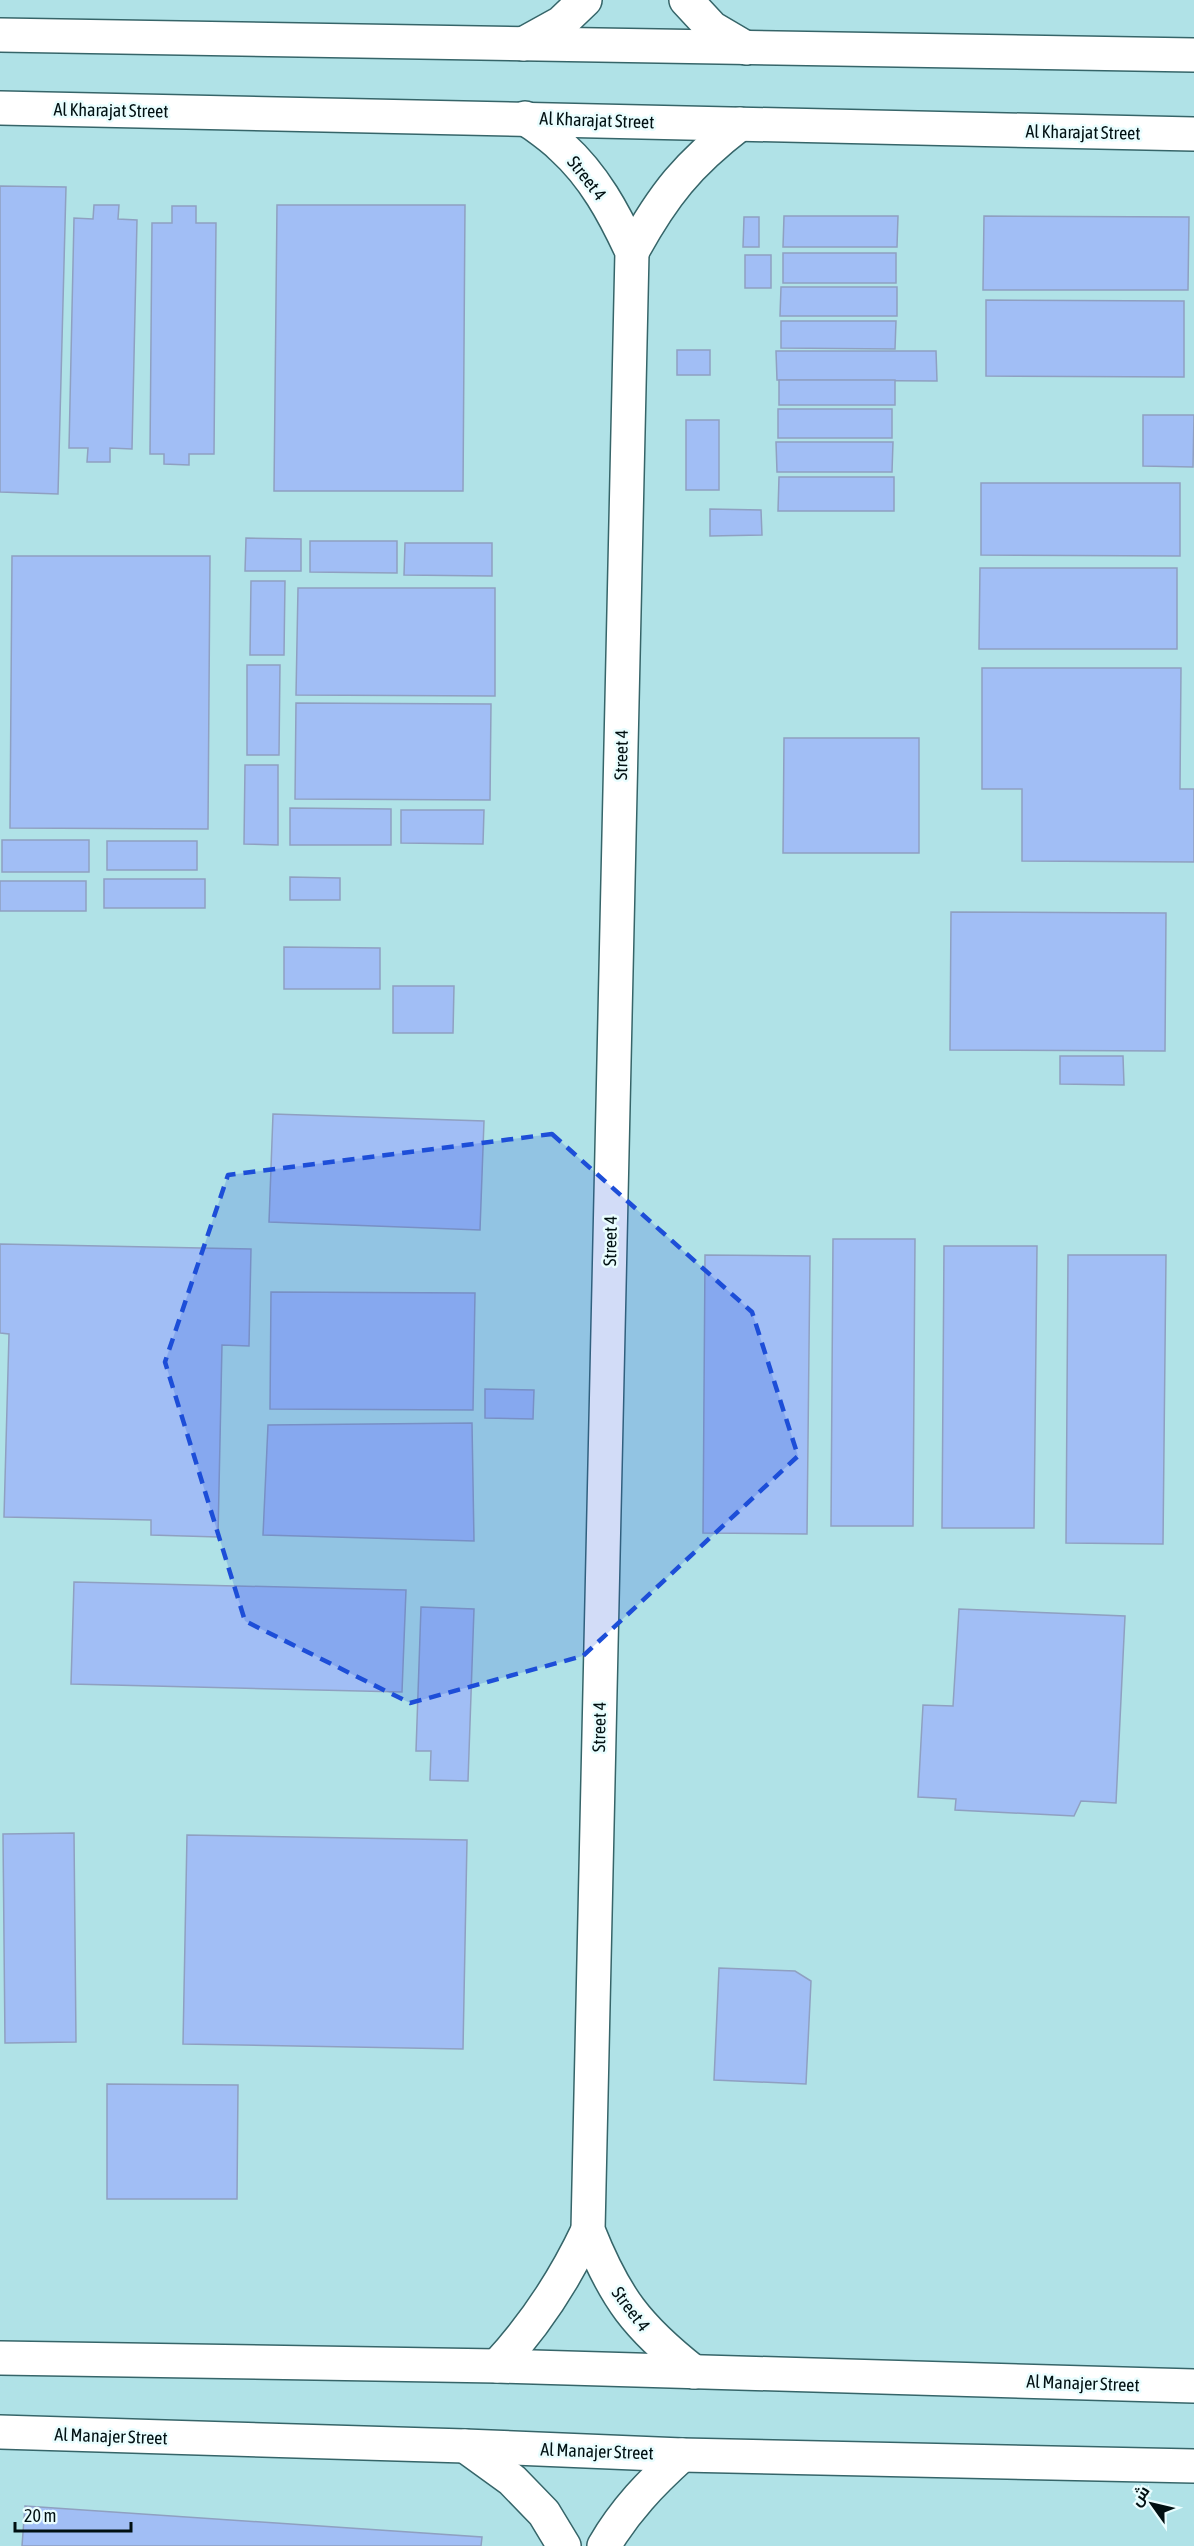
<svg xmlns="http://www.w3.org/2000/svg" width="1194" height="2546" font-family="'Asap Condensed',Cairo,sans-serif">
<style>
.building{fill:#a1bef5;stroke:#8fa0c1;stroke-width:1.5}
.lines{fill:none;stroke-linecap:round;stroke-linejoin:round}
.minor-casing{stroke:#366569;stroke-width:36}
.minor{stroke:#fff;stroke-width:33}
.marked{fill:#1d4ed8;fill-opacity:0.2;stroke:#1d4ed8;stroke-width:4.5;stroke-dasharray:12 8;stroke-linejoin:round}
.labels{text-anchor:middle;dominant-baseline:central;stroke-width:5;stroke-linejoin:round;paint-order:stroke}
.street-label{font-size:18px;fill:#011012;stroke:#e9fdfe}
</style>
<rect width="100%" height="100%" fill="#b0e2e7"/>
<!-- building -->
<g class="building">
<path d="M0,186L66,187L58,494L0,492Z"/>
<path d="M94,205H119L118,219L137,220L132,449L110,448V462H87L88,448H69L74,218L93,219Z"/>
<path d="M277,205H465L463,491H274Z"/>
<path d="M172,206H196V223H216L214,454H189V465L164,464V454H150L152,223H172Z"/>
<path d="M784,216H898L897,247H783Z"/>
<path d="M984,216L1189,217L1188,290H983Z"/>
<path d="M744,217H759V247H743Z"/>
<rect x="783" y="253" width="113" height="30"/>
<rect x="745" y="255" width="26" height="33"/>
<path d="M781,287H897V316H780Z"/>
<path d="M986,300L1184,301V377L986,376Z"/>
<path d="M781,321H896L895,349L781,348Z"/>
<rect x="677" y="350" width="33" height="25"/>
<path d="M776,351H936L937,381L777,380Z"/>
<rect x="779" y="380" width="116" height="25"/>
<rect x="778" y="409" width="114" height="29"/>
<path d="M1143,415H1194L1193,467L1143,466Z"/>
<rect x="686" y="420" width="33" height="70"/>
<path d="M776,442H893L892,472H777Z"/>
<path d="M779,477H894V511H778Z"/>
<path d="M981,483H1180V556L981,555Z"/>
<path d="M710,509L761,510L762,535L710,536Z"/>
<path d="M246,538L301,539V571H245Z"/>
<path d="M310,541H397V573L310,572Z"/>
<path d="M405,543H492V576L404,575Z"/>
<path d="M12,556H210L208,829L10,828Z"/>
<path d="M980,568H1177V649H979Z"/>
<path d="M251,581H285L284,655H250Z"/>
<path d="M298,588H495V696L296,695Z"/>
<path d="M247,665H280L279,755H247Z"/>
<path d="M982,668H1181L1180,789H1194V862L1022,861V789H982Z"/>
<path d="M296,703L491,704L490,800L295,799Z"/>
<path d="M784,738H919V853H783Z"/>
<path d="M245,765H278V845L244,844Z"/>
<path d="M290,808L391,809V845H290Z"/>
<path d="M401,810H484L483,844L401,843Z"/>
<rect x="2" y="840" width="87" height="32"/>
<rect x="107" y="841" width="90" height="29"/>
<path d="M290,877L340,878V900H290Z"/>
<rect x="104" y="879" width="101" height="29"/>
<rect x="0" y="881" width="86" height="30"/>
<path d="M951,912L1166,913L1165,1051L950,1050Z"/>
<path d="M284,947L380,948V989H284Z"/>
<path d="M393,986H454L453,1033H393Z"/>
<path d="M1060,1056H1123L1124,1085L1060,1084Z"/>
<path d="M273,1114L484,1121L480,1230L269,1222Z"/>
<path d="M833,1239H915L913,1526H831Z"/>
<path d="M0,1244L251,1249L249,1346L222,1345L218,1537L151,1535V1520L4,1517L9,1334L0,1333Z"/>
<path d="M944,1246H1037L1034,1528H942Z"/>
<path d="M705,1255L810,1256L807,1534L703,1533Z"/>
<path d="M1068,1255H1166L1163,1544L1066,1543Z"/>
<path d="M271,1292L475,1293L473,1410L270,1409Z"/>
<path d="M485,1389L534,1390L533,1419L485,1418Z"/>
<path d="M472,1423L474,1541L263,1535L268,1425Z"/>
<path d="M74,1582L406,1590L402,1692L71,1684Z"/>
<path d="M421,1607L474,1609L468,1781L430,1780L431,1751H416Z"/>
<path d="M959,1609L1125,1616L1116,1803L1081,1801L1074,1816L955,1810L956,1799L918,1797L923,1705L953,1706Z"/>
<path d="M74,1833L76,2042L5,2043L3,1834Z"/>
<path d="M187,1835L467,1840L463,2049L183,2044Z"/>
<path d="M719,1968L795,1971L811,1981L806,2084L714,2080Z"/>
<path d="M107,2084L238,2085L237,2199H107Z"/>
<path d="M25,2506L482,2537L481,2546H22Z"/>
</g>
<g class="lines">
<!-- minor casing -->
<g class="minor-casing">
<g id="minor">
<path d="M686,0L712,28L746,48"/>
<path d="M0,35L1194,55"/>
<path d="M523,44L561,23L585,0"/>
<path d="M0,108L1194,134"/>
<path d="M525,118C537,127 551,136 562,147C594,176 614,213 632,252L588,2230C615,2298 637,2327 694,2372"/>
<path d="M632,252C663,195 688,164 740,124"/>
<path d="M0,2358L497,2366L1194,2386"/>
<path d="M497,2366C535,2325 564,2281 588,2230"/>
<path d="M0,2432L465,2446L682,2455L1194,2466"/>
<path d="M465,2446L512,2480L544,2513L564,2546"/>
<path d="M604,2546C625,2510 651,2483 682,2455"/>
</g>
</g>
<!-- minor -->
<use href="#minor" class="minor"/>
</g>
<!-- marked area -->
<path class="marked" d="M552,1134L752,1312L798,1456L583,1656L410,1703L245,1621L165,1362L228,1175Z"/>
<g class="labels">
<!-- street labels -->
<g class="street-label">
<text transform="translate(111 110) rotate(1)">Al Kharajat Street</text>
<text transform="translate(597 120) rotate(2)">Al Kharajat Street</text>
<text transform="translate(1083 132) rotate(1)">Al Kharajat Street</text>
<text transform="translate(587 178) rotate(52)">Street 4</text>
<text transform="translate(621 755) rotate(-89)">Street 4</text>
<text transform="translate(610 1241) rotate(-89)">Street 4</text>
<text transform="translate(599 1727) rotate(-89)">Street 4</text>
<text transform="translate(631 2309) rotate(53)">Street 4</text>
<text transform="translate(1083 2383) rotate(2)">Al Manajer Street</text>
<text transform="translate(111 2436) rotate(2)">Al Manajer Street</text>
<text transform="translate(597 2451) rotate(2)">Al Manajer Street</text>
</g>
</g>
<!-- north arrow -->
<g transform="translate(1152 2504) rotate(304)" stroke="#e9fdfe" stroke-width="4.5" paint-order="stroke">
<path d="M0-4.5L10 22L0 15L-10 22Z" fill="#011012"/>
<text y="-9" font-size="16" font-weight="bold" text-anchor="middle" fill="#011012">ش</text>
</g>
<!-- scale -->
<path d="M15 2522v9h116v-9" fill="none" stroke="#011012" stroke-width="3"/>
<text x="24" y="2522" font-size="18" fill="#011012" stroke="#e9fdfe" stroke-width="4.5" paint-order="stroke">20 m</text>
</svg>
